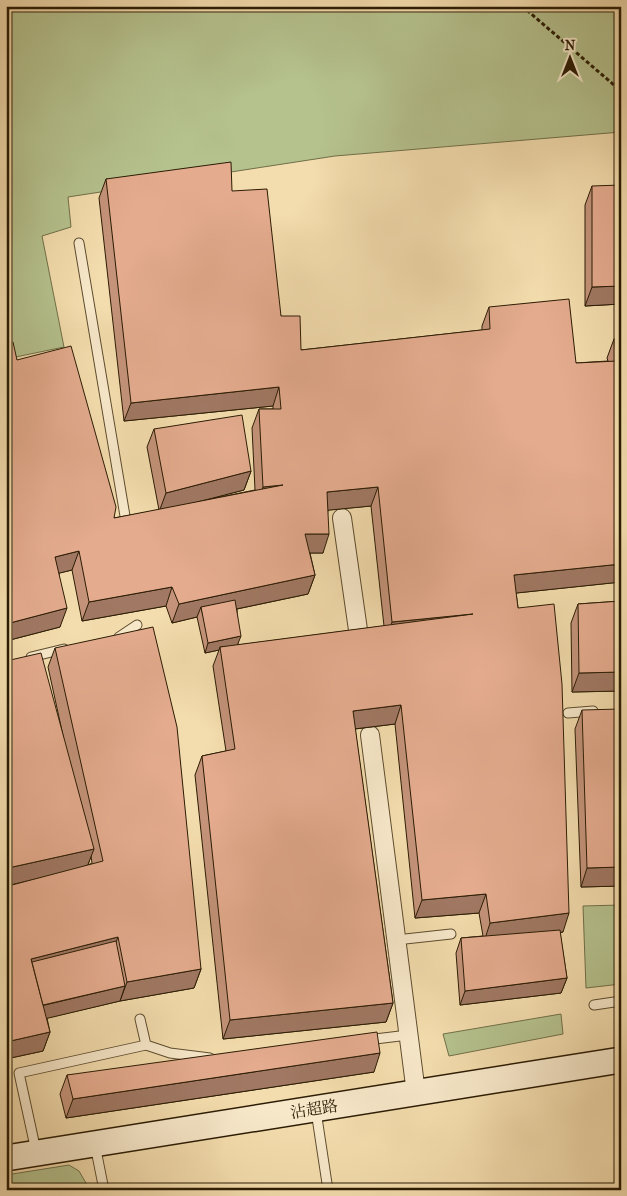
<svg xmlns="http://www.w3.org/2000/svg" width="627" height="1196" font-family="'IM FELL French Canon','Noto Serif SC',serif">
<style>
.green{fill:#b5c28e;stroke:#706f49}
.lines{fill:none;stroke-linecap:round;stroke-linejoin:round}
.lane-casing{stroke:#5d4c2e;stroke-width:11}
.street-casing{stroke:#5d4c2e;stroke-width:20}
.secondary-casing{stroke:#2b1c04;stroke-width:28}
.path{stroke:#2b1c04;stroke-width:3;stroke-dasharray:4 2.5;stroke-linecap:butt}
.lane{stroke:#f7e8ca;stroke-width:9}
.street{stroke:#f7e8ca;stroke-width:18}
.secondary{stroke:#f7e8ca;stroke-width:25}
.wall{fill:#c4937a;stroke:#2b1c04;fill-rule:evenodd}
.shaded-wall{fill:#a07863;stroke:#2b1c04}
.building{fill:#e4ab8e;stroke:#2b1c04}
.labels{text-anchor:middle;dominant-baseline:central;stroke-width:4.5;stroke-linejoin:round;paint-order:stroke}
.street-label{font-size:16px;fill:#2b1c04;stroke:#f7e8ca}
</style>
<rect width="100%" height="100%" fill="#f3dcad"/>
<filter id="stains"><feTurbulence type="fractalNoise" baseFrequency=".004" numOctaves="4"/><feColorMatrix values="0 0 0 0 .2 0 0 0 0 .09 0 0 0 0 .02 0 0 0 .5 -.17"/></filter>
<radialGradient id="worn" r=".72"><stop offset=".6" stop-color="#630" stop-opacity="0"/><stop offset="1" stop-color="#630" stop-opacity=".3"/></radialGradient>
<!-- green -->
<g class="green">
<path d="M6,6H621V132L335,156L68,197L71,227L42,236L64,347L6,359Z"/>
<path d="M621,905V984L586,988L583,906Z"/>
<path d="M561,1014L563,1034L449,1056L443,1034Z"/>
<path d="M69,1165L79,1171L90,1190H6V1175Z"/>
</g>
<g class="lines">
<!-- lane casing -->
<g class="lane-casing">
<g id="lane">
<path d="M79,243L125,516"/>
<path d="M119,637L137,625"/>
<path d="M31,657L64,649"/>
<path d="M568,713L593,711"/>
<path d="M396,940L451,934"/>
<path d="M594,1005L621,1001"/>
<path d="M140,1019L146,1045L170,1053L210,1058"/>
<path d="M367,1040L408,1035"/>
<path d="M316,1111L328,1190"/>
<path d="M95,1145L104,1190"/>
<path d="M36,1151L19,1073L146,1045"/>
</g>
</g>
<!-- street casing -->
<g class="street-casing">
<g id="street">
<path d="M342,518L360,644"/>
<path d="M370,735L416,1093"/>
</g>
</g>
<!-- secondary casing -->
<g class="secondary-casing">
<path id="secondary" d="M6,1158L621,1060"/>
</g>
<!-- path -->
<g class="path">
<path d="M522,6L621,91"/>
<path d="M155,8L161,6"/>
<path d="M603,1190L621,1187"/>
</g>
<!-- lane -->
<use href="#lane" class="lane"/>
<!-- street -->
<use href="#street" class="street"/>
<!-- secondary -->
<use href="#secondary" class="secondary"/>
</g>
<!-- wall -->
<g class="wall">
<path d="M106,179L232,191L281,316L301,350L482,330V326L489,307L576,363L608,361L607,358L614,339L621,338V582L516,593L563,932L560,933L567,978L561,993L460,1005L456,953L461,938L483,936L479,913L415,918L395,724L355,729L393,1003L386,1022L223,1039L195,775L202,756L226,751L213,666L219,650L205,653L197,617L172,623L166,606L82,621L72,570L59,573L60,627L6,641V343L17,360L114,518L159,510L147,447L154,429L251,471L244,490L200,501L255,490L252,428L259,409H273V406L124,421L99,198ZM371,506L384,626L238,645L237,609L308,594L315,575L310,553H323L328,510Z"/>
<path d="M592,186L621,304L585,306V205Z"/>
<path d="M621,601V691L572,692L571,623L578,604Z"/>
<path d="M55,648L201,969L194,988L120,1001L47,1018L50,1032L43,1051L6,1059V661L64,740L48,667ZM91,856L92,863L88,865Z"/>
<path d="M582,710L621,886L581,887L575,729Z"/>
<path d="M374,1072L66,1118L60,1094L67,1075Z"/>
</g>
<!-- shaded-wall -->
<g class="shaded-wall">
<path d="M621,286V304L585,306L592,287Z"/>
<path d="M279,387L273,406L124,421L131,403Z"/>
<path d="M251,471L244,490L159,512L166,493Z"/>
<path d="M283,485L256,506L263,487Z"/>
<path d="M378,487L371,506L320,511L327,492Z"/>
<path d="M305,534H329L323,553H298Z"/>
<path d="M79,551L72,570L48,576L55,557Z"/>
<path d="M621,564V582L507,594L514,575Z"/>
<path d="M315,575L308,594L203,616L201,607L197,617L172,623L179,604Z"/>
<path d="M172,587L166,606L82,621L89,602Z"/>
<path d="M67,608L60,627L6,641V624Z"/>
<path d="M473,614L385,641L392,622Z"/>
<path d="M241,636L237,646L220,647L219,650L205,653L208,643Z"/>
<path d="M621,672V691L572,692L579,673Z"/>
<path d="M401,705L395,724L346,730L353,711Z"/>
<path d="M94,849L87,867L6,886L8,868Z"/>
<path d="M621,867V886L581,887L587,868Z"/>
<path d="M486,894L479,913L415,918L422,900Z"/>
<path d="M569,913L563,932L484,942L490,923Z"/>
<path d="M118,937L111,956L33,975L31,959Z"/>
<path d="M201,969L194,988L120,1001L127,982Z"/>
<path d="M567,978L561,993L460,1005L465,991Z"/>
<path d="M125,986L120,1001L36,1021L41,1006Z"/>
<path d="M393,1003L386,1022L223,1039L230,1020Z"/>
<path d="M50,1032L43,1051L6,1059V1042Z"/>
<path d="M380,1053L374,1072L66,1118L73,1099Z"/>
</g>
<!-- building -->
<g class="building">
<path d="M231,162L232,191L267,189L281,316H300L301,350L490,329L489,307L569,299L576,363L617,361L614,339L621,338V564L514,575L518,608L554,604L562,684L569,913L490,923L486,894L422,900L401,705L353,711L393,1003L230,1020L202,756L235,749L220,647L473,614L392,622L378,487L327,492L329,534H305L315,575L179,604L172,587L89,602L79,551L55,557L67,608L6,624V343L13,342L17,360L71,346L116,507L114,518L283,485L263,487L259,409H281L279,387L131,403L106,179Z"/>
<path d="M621,185V286L592,287V186Z"/>
<path d="M242,415L251,471L166,493L154,429Z"/>
<path d="M235,600L241,636L208,643L201,607Z"/>
<path d="M621,601V672L579,673L578,604Z"/>
<path d="M153,627L177,727L201,969L127,982L118,937L31,959L50,1032L6,1042V661L41,653L94,849L8,868L12,885L103,861L55,648Z"/>
<path d="M621,709V867L587,868L582,710Z"/>
<path d="M560,930L567,978L465,991L461,938Z"/>
<path d="M116,941L125,986L43,1005L32,962Z"/>
<path d="M377,1032L380,1053L73,1099L67,1075Z"/>
</g>
<g class="labels">
<!-- street labels -->
<g class="street-label">
<text transform="translate(314 1109) rotate(-9)">沾超路</text>
</g>
</g>
<!-- margin -->
<rect width="627" height="1196" fill="none" stroke="#f3dcad" stroke-width="25"/>
<rect x="8" y="8" width="612" height="1181" fill="none" stroke="#2b1c04" stroke-width="2.5"/>
<rect x="12" y="12" width="602" height="1171" fill="none" stroke="#2b1c04"/>
<!-- north arrow -->
<g transform="translate(570 58)" stroke="#f7e8ca" stroke-width="4" paint-order="stroke">
<path d="M0-4L9 19L0 12L-9 19Z" fill="#2b1c04"/>
<text y="-8" font-size="14" font-weight="bold" text-anchor="middle" fill="#2b1c04">N</text>
</g>
<rect width="100%" height="100%" filter="url(#stains)"/>
<rect width="100%" height="100%" fill="url(#worn)"/>
</svg>
